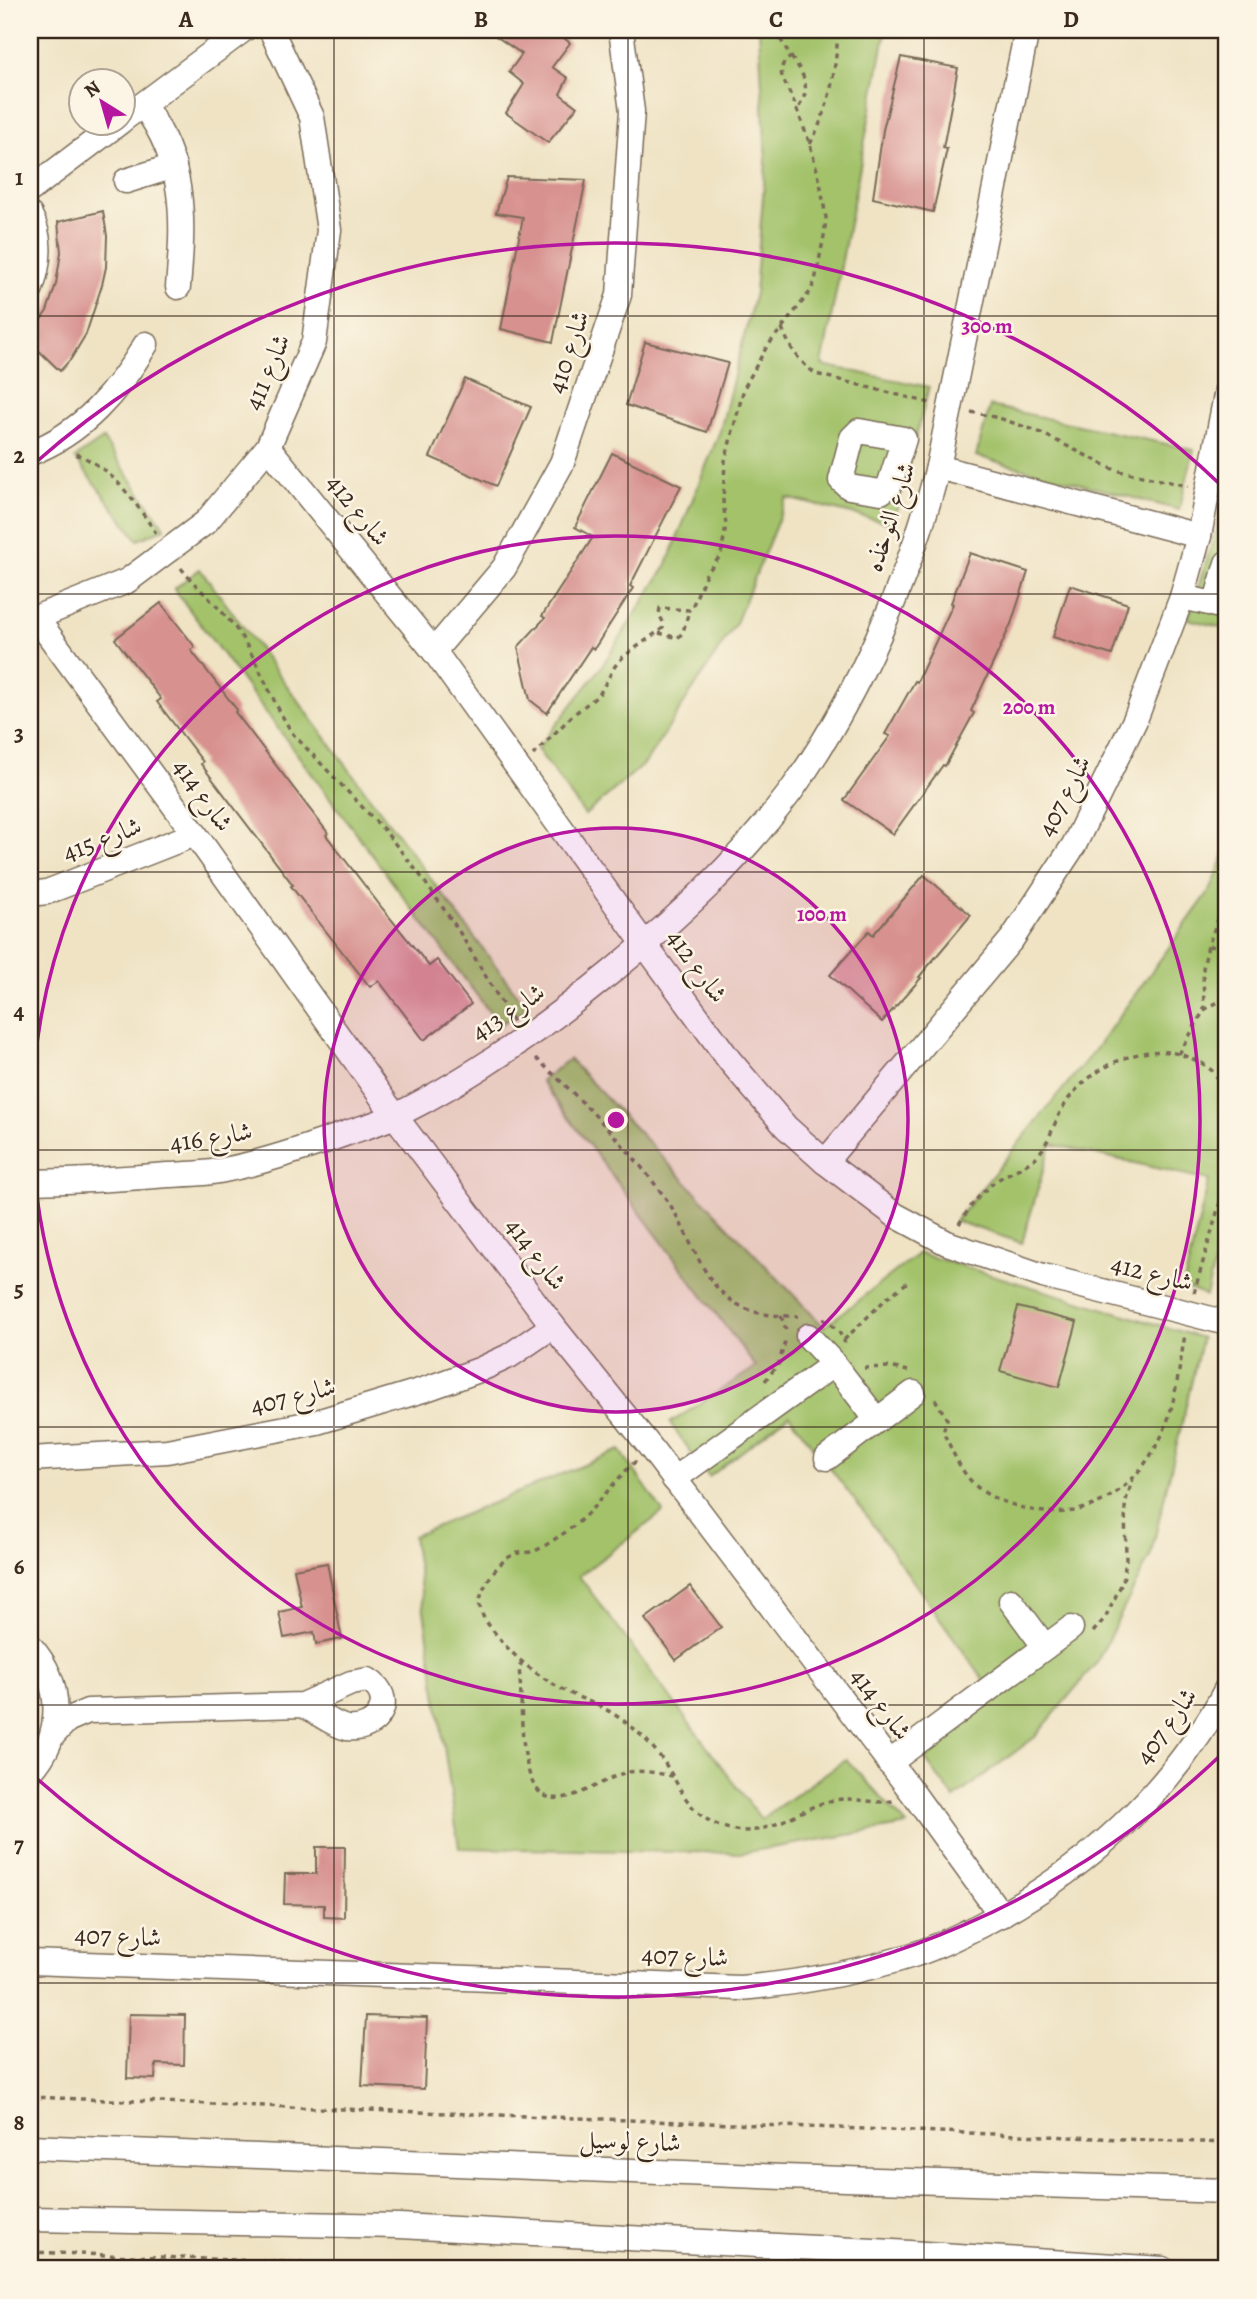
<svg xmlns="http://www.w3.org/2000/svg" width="1257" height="2299" font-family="Alegreya,Amiri,serif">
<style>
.green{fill:#a3c26a;stroke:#6f7644;stroke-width:2}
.building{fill:#d7918f}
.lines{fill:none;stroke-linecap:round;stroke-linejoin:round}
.minor-casing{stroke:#7a6b58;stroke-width:27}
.path{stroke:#7a6b58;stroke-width:3.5;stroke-dasharray:5 5;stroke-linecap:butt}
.minor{stroke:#fff;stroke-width:24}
.grid{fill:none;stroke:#3b2a1e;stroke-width:2;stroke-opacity:0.55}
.ring{fill:none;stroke:#b5179e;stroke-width:3.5}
.labels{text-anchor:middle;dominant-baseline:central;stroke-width:5;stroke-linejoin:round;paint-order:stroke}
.street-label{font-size:26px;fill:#3b2a1e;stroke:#fcf5e5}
.centre{fill:#b5179e;stroke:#fcf5e5;stroke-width:3.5}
.ring-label{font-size:21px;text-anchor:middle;font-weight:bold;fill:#b5179e;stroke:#fcf5e5;stroke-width:5;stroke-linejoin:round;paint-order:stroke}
.neatline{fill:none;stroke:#3b2a1e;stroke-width:2.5}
.grid-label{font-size:23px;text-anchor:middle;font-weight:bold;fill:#3b2a1e}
</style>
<rect width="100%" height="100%" fill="#fcf5e5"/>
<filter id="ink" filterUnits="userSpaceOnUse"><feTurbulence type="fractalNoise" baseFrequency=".0143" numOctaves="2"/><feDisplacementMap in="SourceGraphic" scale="14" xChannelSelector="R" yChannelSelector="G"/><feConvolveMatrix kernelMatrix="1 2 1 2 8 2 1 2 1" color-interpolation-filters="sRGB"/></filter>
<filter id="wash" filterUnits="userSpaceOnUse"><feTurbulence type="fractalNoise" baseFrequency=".00686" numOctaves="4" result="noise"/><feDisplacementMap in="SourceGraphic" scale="28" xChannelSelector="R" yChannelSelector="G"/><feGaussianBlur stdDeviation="1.57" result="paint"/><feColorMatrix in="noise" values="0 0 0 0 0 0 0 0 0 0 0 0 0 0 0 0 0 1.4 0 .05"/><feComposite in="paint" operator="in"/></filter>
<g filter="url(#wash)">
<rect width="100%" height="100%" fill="#efe3c4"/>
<!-- green -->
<g class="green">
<path d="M759,30H886L822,365L929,387L893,524L787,498L736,623L646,762L585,815L537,749L600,669L666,566L720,431L755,293L766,161Z"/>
<path d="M990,406L1194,450L1179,510L976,456Z"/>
<path d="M103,439L165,528L138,540L75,458Z"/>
<path d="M1227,496V629L1188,619Z"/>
<path d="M200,569L527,1008L499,1025L174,589Z"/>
<path d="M1227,848V1213L1206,1296L1183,1287L1209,1180L1051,1144L1022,1243L955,1221L1095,1050L1211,889Z"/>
<path d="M569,1059L824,1327L919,1253L1202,1338L1151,1554L1097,1662L1035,1737L954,1798L911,1740L986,1683L860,1507L789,1415L709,1477L670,1423L756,1367L541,1081Z"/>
<path d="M620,1450L663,1512L579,1576L761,1819L846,1759L907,1825L741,1853L459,1848L413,1536Z"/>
</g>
<g id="blocks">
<!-- building -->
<g class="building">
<path d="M487,30H554L570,43L552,67L568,78L560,94L577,107L548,143L506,113L524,84L509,72L522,54Z"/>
<path d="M901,57L958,68L943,148L947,149L933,212L873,198L883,130Z"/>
<path d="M507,177L586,180L553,342L501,329L523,217L496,213Z"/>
<path d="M103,211L107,236L106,267L102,285L86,334L71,359L60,371L30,342V335L47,311L56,284L61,252L58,222Z"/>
<path d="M645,342L728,363L707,432L626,405Z"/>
<path d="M465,379L531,407L496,486L430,457Z"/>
<path d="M612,453L681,486L630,586L633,588L594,649L591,647L547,713L530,700L518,647L545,618L542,616L593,537L575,527Z"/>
<path d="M970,553L1028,572L1011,624L971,711L974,713L945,766L943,765L893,834L844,800L890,736L885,734L915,681L917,682L953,604L951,603Z"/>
<path d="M1070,585L1128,604L1112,655L1053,637Z"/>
<path d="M161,603L195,647L191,650L237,710L235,712L328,833L326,835L382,908L429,966L437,960L471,1004L424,1040L379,981L370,987L325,930L291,886L293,885L201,764L203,762L157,702L161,699L115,639Z"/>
<path d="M924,875L971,915L919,977L921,978L882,1022L830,975L869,931L873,935Z"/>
<path d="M1018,1307L1077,1322L1059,1387L1000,1371Z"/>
<path d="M327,1563L342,1639L316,1644L314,1632L284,1638L279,1612L302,1607L294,1569Z"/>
<path d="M690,1586L721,1627L676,1660L645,1619Z"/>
<path d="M316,1847H345L344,1918L324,1917V1905L284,1904L285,1874H316Z"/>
<path d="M129,2014L185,2015L184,2065L156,2064L155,2079L127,2078Z"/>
<path d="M366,2016L427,2018L424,2089L362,2086Z"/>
</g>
</g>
</g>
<g filter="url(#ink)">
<use href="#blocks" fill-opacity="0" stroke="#7a6b58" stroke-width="2"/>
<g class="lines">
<!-- minor casing -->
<g class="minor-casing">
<g id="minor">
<path d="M143,105C186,162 184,219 178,287"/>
<path d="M122,120L243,30"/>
<path d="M126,181L174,166"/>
<path d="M30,190L120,122"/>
<path d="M30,215C43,239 39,267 30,291"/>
<path d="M859,431L904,439L889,486L881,492L849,487L841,480L852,438Z"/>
<path d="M268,447L434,651L645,945L730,1061L786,1127L825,1162L895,1215L947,1243L1043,1276L1227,1323"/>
<path d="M30,453C83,433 118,391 146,344"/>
<path d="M938,467L1199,536"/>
<path d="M1182,597L1227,607"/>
<path d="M1215,605L1227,563"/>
<path d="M37,619L195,834L395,1116L553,1326L651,1448L915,1796L1001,1915"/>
<path d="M30,620L127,581L206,522L268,447L314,342L329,230L312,117L271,30"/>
<path d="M434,651L504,568L562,463L619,295L632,111L621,30"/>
<path d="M30,894L47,892L195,834"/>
<path d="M825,1162L1012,939L1074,845L1135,720L1182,597L1199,536L1227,390"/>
<path d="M30,1182C76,1181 121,1179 168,1175C186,1174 206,1174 224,1170C266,1162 309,1147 350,1132C365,1127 382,1122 397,1115C474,1077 544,1027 610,973C679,917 738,862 791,791C857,699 910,576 938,467L1027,30"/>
<path d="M808,1336L834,1364L877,1420"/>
<path d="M827,1458L913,1393"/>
<path d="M30,1459L167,1451L317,1422L426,1389L479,1370L509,1356L553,1326"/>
<path d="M674,1479L834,1364"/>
<path d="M1011,1601L1045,1647"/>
<path d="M30,1646C64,1684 64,1735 30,1772"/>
<path d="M53,1735L67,1720L88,1711L302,1705C317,1711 332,1725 347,1728C378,1732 398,1698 368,1680L351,1683L302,1705"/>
<path d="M889,1763L1071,1628"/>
<path d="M30,1962L740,1988C799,1983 857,1973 913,1955C936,1948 959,1936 981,1925C1083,1873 1174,1790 1227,1688"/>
<path d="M30,2147L783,2177L1227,2191"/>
<path d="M30,2219L400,2226L893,2252L1163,2269"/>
</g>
</g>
<!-- path -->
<g class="path">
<path d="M791,57C805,74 812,91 797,109"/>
<path d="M810,144C830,108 836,70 838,30"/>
<path d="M782,328C790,348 798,361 816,374L930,403"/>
<path d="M971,412L999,418L1037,431L1115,470L1188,486"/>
<path d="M76,454C113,468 135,502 156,533"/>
<path d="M1226,535H1227"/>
<path d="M181,568C199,591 222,608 239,633C260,665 272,702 293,734L384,830L420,875L457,928L513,1022"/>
<path d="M659,633L678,638L683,632L689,611"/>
<path d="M533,755L574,714L599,695L615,666L623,657L663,628V622L659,614L660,608L689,610L692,607L706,574L721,555L726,525L723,501L725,461L744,388L766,348L810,292L815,281L824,236L826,218L820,182L810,144L794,102L782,77L781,69L784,62L791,57L775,30"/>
<path d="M1209,946L1227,949"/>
<path d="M1204,1010L1227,997"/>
<path d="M1179,1054L1204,1010L1203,968L1208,946L1218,919L1227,904"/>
<path d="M536,1058C584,1102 631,1150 669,1203C688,1232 701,1277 728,1298C750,1315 771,1316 798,1316"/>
<path d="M959,1224C971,1205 983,1189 1002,1177C1013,1171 1026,1166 1035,1158C1049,1145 1053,1124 1063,1107C1084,1071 1141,1041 1182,1055C1210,1064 1219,1073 1227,1101"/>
<path d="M1194,1293L1225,1185L1227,1160"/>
<path d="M781,1316L786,1330"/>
<path d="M823,1319L838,1330L845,1343"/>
<path d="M844,1340L888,1297L909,1281"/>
<path d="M864,1368L889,1367L908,1371"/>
<path d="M765,1381L779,1363L786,1338"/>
<path d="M935,1399L947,1419L943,1432C952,1449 959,1469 973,1483C985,1496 1003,1502 1020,1507C1082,1526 1132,1494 1160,1439C1175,1410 1179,1367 1185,1335"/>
<path d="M636,1461C609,1485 593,1515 561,1535C553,1540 543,1548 534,1551C527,1554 520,1551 513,1555C499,1561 485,1582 481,1596C477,1610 484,1619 492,1629C510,1654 533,1673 560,1688C577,1698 596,1703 612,1713C631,1725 646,1738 659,1755C680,1782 684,1812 720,1826C765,1843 790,1811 830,1801C851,1795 872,1805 893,1801"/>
<path d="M1093,1632L1105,1618L1123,1581L1126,1560L1125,1503L1133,1479"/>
<path d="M522,1662L519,1668C523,1704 519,1741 530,1776C546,1824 597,1781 624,1773C640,1769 657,1773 672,1776"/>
<path d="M30,2097L1227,2143"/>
<path d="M30,2252L462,2269"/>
</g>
<!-- minor -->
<use href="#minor" class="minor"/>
</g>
</g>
<!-- grid -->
<path class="grid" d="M334,30V2269M628,30V2269M924,30V2269M30,316H1227M30,594H1227M30,872H1227M30,1150H1227M30,1427H1227M30,1705H1227M30,1983H1227"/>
<!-- distance rings -->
<circle cx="616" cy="1120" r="292" fill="#b5179e" fill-opacity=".12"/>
<g class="ring">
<circle cx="616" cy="1120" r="292"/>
<circle cx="616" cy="1120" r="584"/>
<path d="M1225 1751A877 877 0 0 1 35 1777M35 463A877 877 0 0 1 1225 489"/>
</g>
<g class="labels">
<!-- street labels -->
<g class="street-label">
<text transform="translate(568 352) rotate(-72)">شارع 410</text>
<text transform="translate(267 372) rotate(-67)">شارع 411</text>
<text transform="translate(358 510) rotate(51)">شارع 412</text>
<text transform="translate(890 517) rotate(-72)">شارع النوخذه</text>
<text transform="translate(203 795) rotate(54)">شارع 414</text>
<text transform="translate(1064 796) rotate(-63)">شارع 407</text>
<text transform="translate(102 839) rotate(-21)">شارع 415</text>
<text transform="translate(697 966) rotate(54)">شارع 412</text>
<text transform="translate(508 1012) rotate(-34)">شارع 413</text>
<text transform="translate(211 1137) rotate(-9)">شارع 416</text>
<text transform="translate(536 1254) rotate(53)">شارع 414</text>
<text transform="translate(1152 1273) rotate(14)">شارع 412</text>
<text transform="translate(293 1396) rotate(-14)">شارع 407</text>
<text transform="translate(881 1704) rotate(53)">شارع 414</text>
<text transform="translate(1166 1726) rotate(-55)">شارع 407</text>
<text transform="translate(118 1936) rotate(2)">شارع 407</text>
<text transform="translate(685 1956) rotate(2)">شارع 407</text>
<text transform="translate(630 2141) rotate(2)">شارع لوسيل</text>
</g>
</g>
<circle cx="616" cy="1120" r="10" class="centre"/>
<g class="ring-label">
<text x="987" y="333">300 m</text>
<text x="1029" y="714">200 m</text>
<text x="822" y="921">100 m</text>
</g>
<!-- margin -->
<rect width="1257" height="2299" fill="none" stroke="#fcf5e5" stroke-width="77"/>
<!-- north arrow -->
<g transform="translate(102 102) rotate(323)"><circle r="33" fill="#fcf5e5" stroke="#afa495" stroke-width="2"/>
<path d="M0-5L12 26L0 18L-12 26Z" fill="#b5179e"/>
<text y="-10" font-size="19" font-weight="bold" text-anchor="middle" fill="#3b2a1e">N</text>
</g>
<rect x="38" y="38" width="1180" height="2222" class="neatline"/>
<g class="grid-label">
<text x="186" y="27">A</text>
<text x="481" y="27">B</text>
<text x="776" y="27">C</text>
<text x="1071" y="27">D</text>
<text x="19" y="185">1</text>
<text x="19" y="463">2</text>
<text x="19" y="741">3</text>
<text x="19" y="1019">4</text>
<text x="19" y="1296">5</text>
<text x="19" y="1574">6</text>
<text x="19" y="1852">7</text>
<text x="19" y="2130">8</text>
</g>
</svg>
